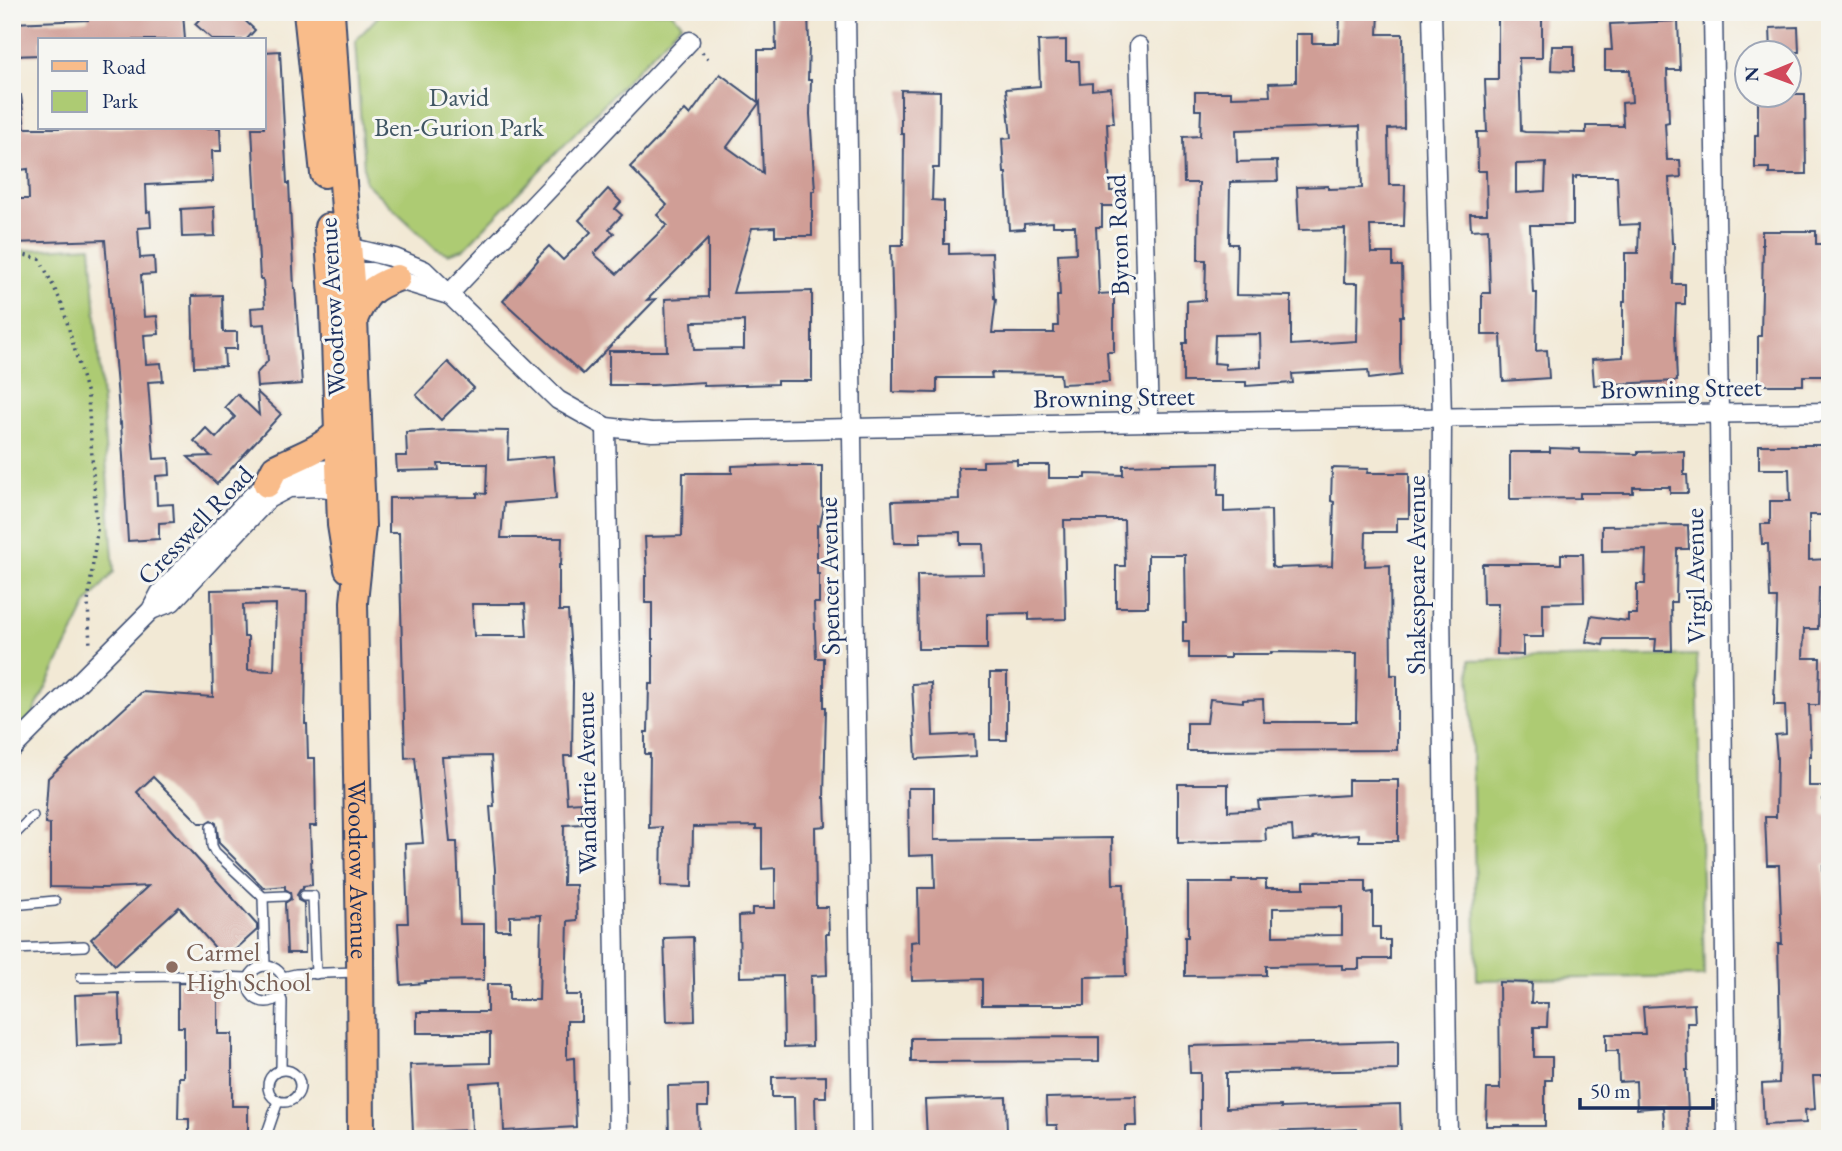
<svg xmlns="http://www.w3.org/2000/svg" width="1842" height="1151" font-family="'EB Garamond',serif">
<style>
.green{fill:#adcb73;stroke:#647d68;stroke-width:2}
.building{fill:#d09e96;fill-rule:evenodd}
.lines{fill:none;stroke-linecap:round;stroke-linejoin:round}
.lane-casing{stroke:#3b4b70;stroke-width:12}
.street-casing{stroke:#3b4b70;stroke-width:21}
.primary-casing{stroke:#3b4b70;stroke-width:30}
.path{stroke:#3b4b70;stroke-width:3.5;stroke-dasharray:2 5;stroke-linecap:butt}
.lane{stroke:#fff;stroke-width:9}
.street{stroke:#fff;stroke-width:18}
.primary{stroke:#f9bc8a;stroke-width:26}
.education-dot{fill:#8d6e63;stroke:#f6f6f2;stroke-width:2.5}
.labels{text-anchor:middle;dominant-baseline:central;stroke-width:6;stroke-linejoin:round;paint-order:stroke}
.park-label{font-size:26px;fill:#405663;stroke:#f6f6f2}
.street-label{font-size:26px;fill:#1b2f5e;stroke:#f6f6f2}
.education-label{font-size:26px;fill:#785e54;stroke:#f6f6f2;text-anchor:start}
</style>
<rect width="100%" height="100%" fill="#f6f6f2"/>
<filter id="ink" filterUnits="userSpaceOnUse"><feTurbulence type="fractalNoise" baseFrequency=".0143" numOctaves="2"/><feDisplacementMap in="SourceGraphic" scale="14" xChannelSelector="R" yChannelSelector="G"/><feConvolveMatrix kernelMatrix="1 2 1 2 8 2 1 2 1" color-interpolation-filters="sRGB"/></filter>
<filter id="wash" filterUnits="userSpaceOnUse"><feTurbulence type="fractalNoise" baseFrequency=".00686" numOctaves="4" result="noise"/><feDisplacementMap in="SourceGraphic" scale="28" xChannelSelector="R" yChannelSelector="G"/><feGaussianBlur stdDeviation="1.57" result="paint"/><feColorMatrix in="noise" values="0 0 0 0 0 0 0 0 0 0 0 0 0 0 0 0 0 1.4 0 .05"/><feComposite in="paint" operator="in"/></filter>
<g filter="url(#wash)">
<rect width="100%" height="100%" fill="#f2e9d5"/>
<!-- green -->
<g class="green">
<path d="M382,12H671L682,23L464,249L448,254L435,248L365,182L355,41Z"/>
<path d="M91,246L114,572L88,602L18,744L12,745V251Z"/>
<path d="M1697,655L1704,976L1477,980L1470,660Z"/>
</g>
<g id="blocks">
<!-- building -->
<g class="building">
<path d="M88,12H183L185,40H40V55L12,56V23L88,20Z"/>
<path d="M206,12H236L255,30L246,40H213L195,24Z"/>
<path d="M775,12H808L809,44L808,80H811L810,114L815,191H812V236H775V227L752,228L733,293L812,291V381H777V384L704,386V382L653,385H609V351H667L665,299L708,297V239L647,300L656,299L583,374L503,301L538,260L537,258L549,246L563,260L591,232L579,220L608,189L621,202L615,209L622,215L609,229L614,233L594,254L617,274L667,225L657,215L667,205L630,167L685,110L690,115L720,74L758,102V50H776ZM760,102L763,173L727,147ZM744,321V349L694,350L692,322Z"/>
<path d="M1340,12H1379L1378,34H1403L1404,128L1388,129L1389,185H1405L1404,226H1370L1371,253H1393V266H1402L1403,316H1400V359L1401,375L1369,379L1368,370L1292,374L1293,383L1246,386V382H1183V343H1187V301L1205,300L1206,260H1198L1199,183H1184L1183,137L1200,136L1201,110H1195V92H1231V97L1270,96L1269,83L1296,82V34H1312V43H1339ZM1360,126L1362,188L1328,189V186L1297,187L1299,230L1345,229L1344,283H1358L1357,341L1291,345V296L1236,295L1237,244H1229L1230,182L1278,181L1277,161L1237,162L1236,130ZM1260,334L1261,367L1225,369V364L1214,363L1215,335Z"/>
<path d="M1498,12H1542V58H1519L1521,131L1525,132L1586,133V126H1623L1622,103L1632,102L1630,70H1605V50H1612L1610,24L1678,21L1680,70H1667L1669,122L1665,123L1667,160H1680L1681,177L1669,178L1672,243H1674L1673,284H1685V304H1676L1675,334L1677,381L1594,385L1592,359L1623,357V302H1625V253H1638L1639,224L1619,225L1617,176H1576V178L1573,177V225H1530L1533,293H1537L1536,351L1547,350L1549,378L1503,381L1501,335H1482V293H1490L1488,229L1471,230L1470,214H1487L1486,171H1478L1477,132H1487L1485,80H1498ZM1546,163L1545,191L1516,193V164Z"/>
<path d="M1798,27L1799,52H1771L1770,28Z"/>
<path d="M1066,40V61H1079L1080,84L1092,83V90L1111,88L1114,123H1107L1110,191H1118V206H1102V227H1096L1099,294L1114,293V352H1107L1109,382L1061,384L1060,374L991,373L992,378H937V393L893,392V331L891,245H903L904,134H901V90L940,91L939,168H933L932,200L944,201V244H949V254L992,253L994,298L996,299L992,333H1054V326H1058L1057,296H1060L1058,254L1076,253L1075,226H1053V222L1024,224V229L1009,230L1006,173H1004L1002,139L1011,138L1006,89L1040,86L1038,41Z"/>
<path d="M1552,46H1574V71L1551,70Z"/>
<path d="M280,51L287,183H289L294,288H295L302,384L257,387L256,374L268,361L265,324L252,325L251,308L265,307L263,279H260L252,128H264V52Z"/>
<path d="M1758,94H1805L1806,174H1769V168H1755V135H1758Z"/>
<path d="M21,95L25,128H220L221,151H212L213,182L146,185L147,212L150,211L151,227L138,228L140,258L154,257L155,274L141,275L144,317L157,316L159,334L144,335L146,364L161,363L163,381L148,382L154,459L169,458L170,475L156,476L157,505L173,504L174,522L159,523V539L128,541L121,423L120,424L105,240L12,243V199H29L28,169L12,171V96Z"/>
<path d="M214,207L215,236L182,237L181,209Z"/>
<path d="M1762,231H1816V244H1826V255H1830V376H1803V385H1758V336H1761L1763,245H1762Z"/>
<path d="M222,295L223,332H237V349H224L225,366L194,367L192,296Z"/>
<path d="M448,362L474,388L441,420L416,395Z"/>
<path d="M257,392L281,414L217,484L188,457L211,456L194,441L206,428L216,438L235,417L225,407L237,394L259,415Z"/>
<path d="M452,430L509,431L508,460L553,456L556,499L504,503L501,538H562L561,565H559V611H568L573,682L572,756H564L567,803L581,802L582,824L564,825L563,885H576L577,920L568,921L566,995H581V1021H567V1059L574,1058L576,1127L504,1131L502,1081L470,1083L472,1130L413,1132L410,1065L490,1063V1033H417V1012H487V984H509V1000H539L541,915L510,916V930H496L495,869L490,807L494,806L491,756L442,757L450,842H457L460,924H484V980L425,981V983L401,985L398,923H408L405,844L423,843L415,757L405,758L399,533H389V498L477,497V493L486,494L487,464H438L439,470L397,471L396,456H407L406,432ZM472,604H525L527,636H474Z"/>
<path d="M1759,445H1830V515H1809V560L1828,559L1829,587H1819L1818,629H1804L1803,658H1820L1819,705H1809L1811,756H1809V786H1823V816H1830V865H1823L1826,924H1830V1076H1813L1815,1109L1805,1110L1806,1123L1764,1125L1762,1084L1779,1083L1780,1033L1778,944H1782L1779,865H1767L1765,817H1776L1777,758L1775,735L1786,734L1785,705H1774L1777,598H1770L1768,544H1762L1761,524H1770V501H1790L1789,469H1759Z"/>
<path d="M1550,448L1580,449V453L1638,454V452L1684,451V475H1687L1688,493H1670V487H1633V493H1580V498L1510,499V452H1550Z"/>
<path d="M1017,460V465H1049V478H1086V474L1123,475V465L1219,463L1218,495H1224V512L1271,510L1272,566L1275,568L1332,566L1334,502L1331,501L1332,468L1368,469L1367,473H1409V518H1397V532H1366L1365,566L1390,565L1391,675H1397V750L1187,751V723H1207L1210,699L1243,702V700L1263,699L1264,722H1356L1357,653L1271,652V654H1230V658H1189V642H1183V622H1186L1185,555H1148V607H1116V566H1125L1124,520H1064L1066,619L1029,620V613L987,614V649H918L917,575L984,574L983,544H960V532L920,533V543H894L892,501L959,499L958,467H983V461Z"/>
<path d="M758,465V466L789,465V466H822V506L824,507L820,526L817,525V574H819V603H814L816,658H824V707H826L824,798H825L826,826L815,827L816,907H828L829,934H826L827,975L811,976L812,1046L784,1047L783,976L740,977L739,916L752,915V908H775V868L762,869V829H756V826L693,827L692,887L661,886L662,827L649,828L650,754H645V732H648L649,684H653V639H652V603H645V576H647L645,537L682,536L683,473H732V466Z"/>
<path d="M1688,525L1689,549H1677L1676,602H1671L1672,651H1655L1656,639H1604L1603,645L1586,642L1591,616L1628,621V614H1637V584H1645L1646,550L1602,551V526Z"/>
<path d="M1561,554H1583L1584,602L1543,603V637H1523V655L1497,654L1498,604H1483L1482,564H1561Z"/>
<path d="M262,589L307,591L305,724H307L308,758H315L316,826H310L312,885L303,886V889L300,890L297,895L298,900L304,903L305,953H287L285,903L291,899L290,892L285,889V886L264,888L219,843L216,823L211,820L206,823H199L153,777L137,792L257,925V930L225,959L179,907L115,965L91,939L148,886L104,888L50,887V824L45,823L48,778L142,692L213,697L211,590ZM276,604L274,671L248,670V637H244L243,605Z"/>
<rect x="990" y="673" width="17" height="67"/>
<path d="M931,683L933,736L975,734L976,756L916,759L912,684Z"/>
<path d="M1348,780H1398V841H1359V834L1313,837L1314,839L1293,841L1292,826L1265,828L1266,841L1178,843V784H1228V811L1259,809L1258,801L1348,795Z"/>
<path d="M908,788H934V840L1112,838L1113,884H1124L1126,976L1085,977V1005H982V979L912,981L911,942L919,941L918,888H935L934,855L909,856Z"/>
<path d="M1232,880H1266V888H1304V881H1366V893L1373,892V927H1380V940H1390V959H1359V969H1342V965L1266,966V975L1185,976V937H1188V883H1232ZM1342,907V935L1273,936V908Z"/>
<path d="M693,937L695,1021L667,1022L664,938Z"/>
<path d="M1499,982L1532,983L1531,1003H1548L1547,1027H1534V1057H1552V1080H1545V1126H1486L1487,1089H1500Z"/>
<path d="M178,983L218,984V1034H232V1106H248V1139H189V1119H178L179,1077H184V1027H178Z"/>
<path d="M119,993L121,1044L77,1046L75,995Z"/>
<path d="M1694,1004L1695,1023H1687L1688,1070H1686L1689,1134L1665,1136L1663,1107L1637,1109L1636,1081L1619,1082L1618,1051H1606V1034H1645L1643,1007Z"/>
<path d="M1099,1037V1061L911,1062V1038Z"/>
<path d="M1398,1041V1070L1226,1073V1108L1281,1106V1108L1400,1104L1401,1139H1358L1357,1129L1234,1133V1139H1200V1073H1190L1189,1046Z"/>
<path d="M826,1076V1097H815L816,1139H795L794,1097H772V1077Z"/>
<path d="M708,1085V1107H698L699,1139H669L668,1086Z"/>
<path d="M1136,1096L1137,1126H1126V1135L1058,1136L1057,1125H1047L1046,1098Z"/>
<path d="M1006,1097L1007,1134L927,1138L925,1100Z"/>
</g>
</g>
</g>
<g filter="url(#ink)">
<use href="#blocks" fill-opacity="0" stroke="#3b4b70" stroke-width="2"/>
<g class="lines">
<!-- lane casing -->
<g class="lane-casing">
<g id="lane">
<path d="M211,827L212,846L215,852L263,897L285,896"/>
<path d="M12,837L33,816"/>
<path d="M304,896H313L316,974"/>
<path d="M263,897L265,966"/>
<path d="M12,905L55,901"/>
<path d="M12,925L14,949L84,946"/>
<circle cx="266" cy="984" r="18"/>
<path d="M81,977L192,976L248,978"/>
<path d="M283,977L296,974L357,972"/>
<path d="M280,996L282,1001L281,1069"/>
<circle cx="284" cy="1086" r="16"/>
<path d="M265,1139L278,1101"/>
</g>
</g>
<!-- street casing -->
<g class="street-casing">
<g id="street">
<path d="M846,12L862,1139"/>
<path d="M1432,12L1442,418L1441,604L1448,1139"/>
<path d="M1713,12L1719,414L1727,1139"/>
<path d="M1139,46L1149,422"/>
<path d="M340,245L395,258L424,270L558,400L606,427L652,432L1149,422L1830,412"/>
<path d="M340,272H372L445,294"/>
<path d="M448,295L690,41"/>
<path d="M606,427L618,1139"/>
<path d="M151,610L172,602L268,499L289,488L321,487L350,491"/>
<path d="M12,749L151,610L160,593L253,495L267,484L282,476L300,471L350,468"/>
</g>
</g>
<!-- primary casing -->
<g class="primary-casing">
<g id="primary">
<path d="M307,12L324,174"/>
<path id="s1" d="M331,12L339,134L354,319L361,491L362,526L354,602L360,947L361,1139"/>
<path d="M328,227L334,309L341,525L348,569"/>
<path d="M354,319C366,294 370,288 397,278"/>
<path d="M267,484L275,468C299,456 318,451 338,433"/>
</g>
</g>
<!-- path -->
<g class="path">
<path d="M702,52L711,62"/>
<path d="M12,252L40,259L62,304L88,398L97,531L88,602L90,647"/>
</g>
<!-- lane -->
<use href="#lane" class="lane"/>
<!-- street -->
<use href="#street" class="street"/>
<!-- primary -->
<use href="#primary" class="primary"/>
</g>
</g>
<!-- markers -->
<circle class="education-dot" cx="172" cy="967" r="7"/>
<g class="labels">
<!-- park labels -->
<g class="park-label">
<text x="459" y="97">David<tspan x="459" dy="30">Ben-Gurion Park</tspan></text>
</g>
<!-- street labels -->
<g class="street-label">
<text transform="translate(1118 235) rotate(-92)">Byron Road</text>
<text transform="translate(332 307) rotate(-93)">Woodrow Avenue</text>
<text transform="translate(1681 388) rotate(-1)">Browning Street</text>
<text transform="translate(1114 397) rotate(-1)">Browning Street</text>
<text transform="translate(195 525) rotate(-46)">Cresswell Road</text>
<text transform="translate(1416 575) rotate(-90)">Shakespeare Avenue</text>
<text transform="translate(829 576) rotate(-91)">Spencer Avenue</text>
<text transform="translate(1695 576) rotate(-91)">Virgil Avenue</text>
<text transform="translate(586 783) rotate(-91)">Wandarrie Avenue</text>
<text stroke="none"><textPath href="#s1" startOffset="859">Woodrow Avenue</textPath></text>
</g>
<!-- education labels -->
<g class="education-label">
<text x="186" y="952">Carmel<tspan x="186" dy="30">High School</tspan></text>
</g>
</g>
<!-- margin -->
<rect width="1842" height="1151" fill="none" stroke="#f6f6f2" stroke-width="42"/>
<!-- legend -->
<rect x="38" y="38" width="228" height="91" fill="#f6f6f2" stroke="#9ea6b7" stroke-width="2"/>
<rect x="52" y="61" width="35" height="10" fill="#f9bc8a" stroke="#9ea6b7" stroke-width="2"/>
<text x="102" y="74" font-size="21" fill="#1b2f5e">Road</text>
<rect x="52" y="91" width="35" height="21" fill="#adcb73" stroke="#9ea6b7" stroke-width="2"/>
<text x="102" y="108" font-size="21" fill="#1b2f5e">Park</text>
<!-- north arrow -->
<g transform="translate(1768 74) rotate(269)"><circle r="33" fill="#f6f6f2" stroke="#9ea6b7" stroke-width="2"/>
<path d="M0-5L12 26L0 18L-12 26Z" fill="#d1495b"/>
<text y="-10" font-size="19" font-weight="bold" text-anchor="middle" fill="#1b2f5e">N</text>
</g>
<!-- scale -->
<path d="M1580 1098v10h133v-10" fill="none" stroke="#1b2f5e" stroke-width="3.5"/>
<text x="1590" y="1098" font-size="21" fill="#1b2f5e" stroke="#f6f6f2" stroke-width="5" paint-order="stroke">50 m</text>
</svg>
